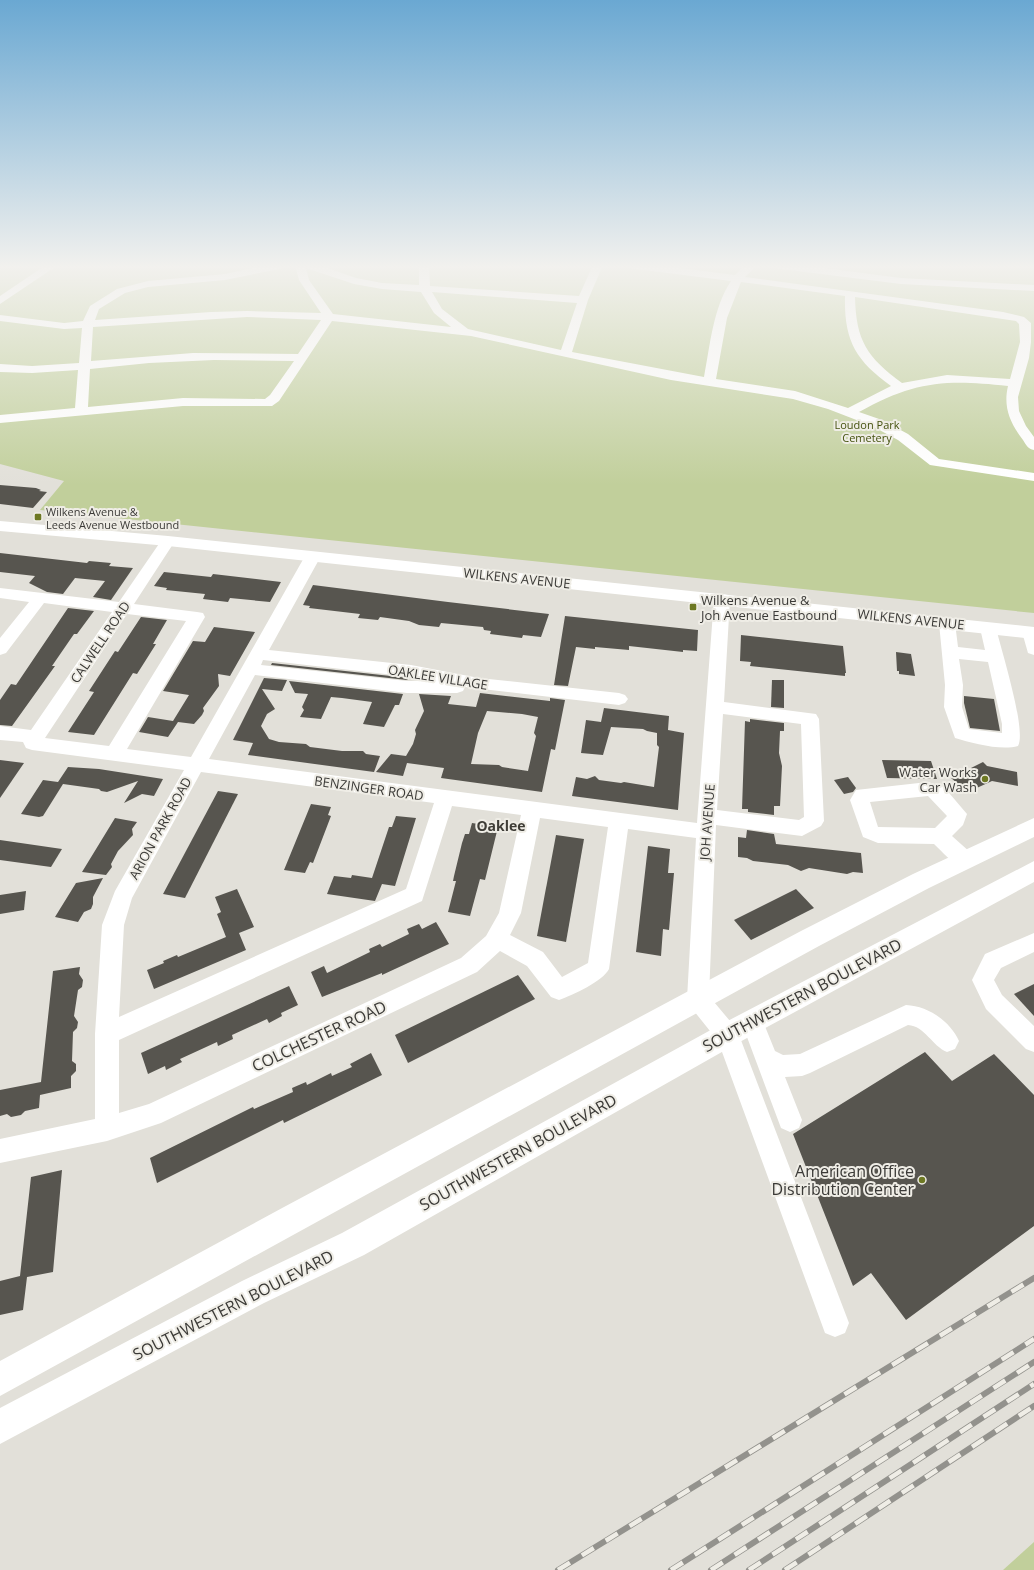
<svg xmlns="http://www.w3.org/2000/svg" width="1034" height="1570" font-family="'Open Sans',sans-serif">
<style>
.green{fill:#c1cf9b}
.building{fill:#57554f;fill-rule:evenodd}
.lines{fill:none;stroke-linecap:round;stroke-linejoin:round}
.minor{fill:#fff;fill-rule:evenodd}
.major{fill:#fff;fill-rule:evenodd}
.rail-casing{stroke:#93928d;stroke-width:6}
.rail{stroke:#efede6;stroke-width:4.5;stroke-dasharray:14;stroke-linecap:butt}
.poi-dot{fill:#6d7823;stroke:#efede6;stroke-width:1.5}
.labels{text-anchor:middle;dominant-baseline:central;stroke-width:4;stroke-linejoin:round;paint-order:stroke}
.far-park-label{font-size:11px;fill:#45520f;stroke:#efede6}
.far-poi-label{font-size:11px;fill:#3b3a37;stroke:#efede6;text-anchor:start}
.street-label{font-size:13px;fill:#3b3a37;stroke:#efede6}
.poi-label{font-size:13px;fill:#3b3a37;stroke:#efede6;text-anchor:start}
.neighbourhood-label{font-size:14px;font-weight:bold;fill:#3f3d37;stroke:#efede6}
.near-street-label{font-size:16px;fill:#3b3a37;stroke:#efede6}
.near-poi-label{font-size:16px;fill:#3b3a37;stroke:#efede6;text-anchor:end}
</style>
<rect width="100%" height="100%" fill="#e2e0d9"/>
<!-- green -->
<g class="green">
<path d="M0,265H1034V613L40,510L64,481L0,464Z"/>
<path d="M1034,1542V1570H1003Z"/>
</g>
<!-- building -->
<g class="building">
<path d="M0,485L36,488L41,490L39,491L47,492L33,508L0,504Z"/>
<path d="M0,553L87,563L89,561L111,563L109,566L133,568L111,600L93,597L105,581L75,578L63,594L47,592L29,583L35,576L0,572Z"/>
<path d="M164,572L211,577L213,574L281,582L270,602L230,598L228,602L203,599L205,594L166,590L167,588L154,586Z"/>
<path d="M313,585L448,602L549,614L541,637L523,635L522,638L490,634L491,631L484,630L483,627L441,623L439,627L419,625L409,621L380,617L378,620L358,618L360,614L309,608L310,606L303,605Z"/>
<path d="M68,608L94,611L77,634H74L52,666H55L12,726L0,725V700L11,684L16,685Z"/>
<path d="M565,616L698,630L697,651L683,650V652L629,646V650L595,647V649L576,647L568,686L554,685Z"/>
<path d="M141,617L167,620L153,644H156L144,663L137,674L133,673L94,735L68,732L94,692L89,691L115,651L118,652Z"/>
<path d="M214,627L255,632L230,676L218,674L219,686L203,708L204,711L202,715L194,724L178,722L168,737L139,732L148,717L173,721L189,695L163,691L193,641L205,642Z"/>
<path d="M741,635L843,646L846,673H845V676L750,666L751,662L740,661Z"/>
<path d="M896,652L911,654L915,676L899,674V671H897Z"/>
<path d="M272,663L409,678L407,680L271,665Z"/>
<path d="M264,678L287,680L282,691L262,689L275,709L267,714L261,726L269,739L279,742L306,744L310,747L342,751H363L366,754L380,756L374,772L248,755L253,743L233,740Z"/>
<path d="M772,680H784V708L771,707Z"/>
<path d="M289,681L403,694L399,705H395L384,727L363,724L372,702L342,698L331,697L321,719L300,717L304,710L302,707L308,694L295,693Z"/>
<path d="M480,693L550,701V698L565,700L555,750L551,749L542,792L441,778L444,768L407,763L403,776L376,772L391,754L406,756L413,744L416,734L415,730L424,711L419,694L451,696L448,704L476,707ZM487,711L522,714L538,717L534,733L536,736L528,771L502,767L499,765L471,764L478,733Z"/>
<path d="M964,696L994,699L1000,731L970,728L964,703Z"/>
<path d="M604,708L669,716L668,730L684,733L678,810L572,796L576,777L587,779L595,776L599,780L621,783L624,782L654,787L659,747L657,745V733L647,731L643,729L611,727L603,755L581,753L586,720L601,722Z"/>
<path d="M750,719L784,723V731H780L779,753L782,766L780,806H774V815L748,812V809H742L745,721L750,722Z"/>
<path d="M0,760L24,763L0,798Z"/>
<path d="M882,760L931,761L937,779L887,778Z"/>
<path d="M983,762L987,766L1017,772L1018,786L992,781L968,792L951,778Z"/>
<path d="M68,767L99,769L163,779L154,796L142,794L124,803L138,781L107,792L101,791L99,789L63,784L43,816L39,817L21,814L43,780L58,782Z"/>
<path d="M848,777L856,788L853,792L844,794L834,780Z"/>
<path d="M218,791L238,794L185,898L163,894Z"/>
<path d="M311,804L331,807L328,815L331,816L313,863L310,862L305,873L284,870Z"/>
<path d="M396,816L416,818L395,886L382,884L375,901L327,894L334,876L351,878L352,875L372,878L389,827H392Z"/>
<path d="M115,818L137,822L132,829L133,835L118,851L111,864L112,867L106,875L82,872Z"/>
<path d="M472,823L498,827L485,880L480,879L470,916L448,912L456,881H453L454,876L462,843L465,834H469Z"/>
<path d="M747,830L774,834L776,844L861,853L863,873L853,872L847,874L809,868L801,871L788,865L753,861L747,858L738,857V837L746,838Z"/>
<path d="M556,835L584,839L566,942L537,936Z"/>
<path d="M0,840L62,849L51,867L0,860Z"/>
<path d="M648,846L670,849L668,873H674L669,930L663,929L661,956L636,952Z"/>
<path d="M103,878L93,897V904L91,909L84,912L78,922L55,917L76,883Z"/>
<path d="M237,889L254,927L239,933L246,950L154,989L147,970L164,963L163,961L177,955L178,957L226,937L217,914L221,912L215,897Z"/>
<path d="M796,889L814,908L751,940L734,920Z"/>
<path d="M26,891L24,910L0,914V895Z"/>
<path d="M436,922L449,944L382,975V973L322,997L311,972L324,966L327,973L370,952L369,949L380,944L382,947L409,934L407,929L419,924L422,929Z"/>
<path d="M80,967L79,974L83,980L82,987L78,990L74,1016L78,1022L77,1028L73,1032L72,1061L76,1064V1071L71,1076V1088L40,1095L39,1108L25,1111L21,1115L11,1117L7,1114L0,1116V1090L41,1082L53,971Z"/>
<path d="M518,975L535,999L408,1063L395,1035Z"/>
<path d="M1034,984V1016L1014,994Z"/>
<path d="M289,986L298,1005L281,1013L282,1016L269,1023L267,1019L232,1035L233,1039L218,1046L217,1042L180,1059L182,1062L166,1070L165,1066L148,1074L141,1053Z"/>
<path d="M925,1052L952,1081L994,1054L1034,1095V1226L906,1320L871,1273L853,1286L793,1134Z"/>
<path d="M371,1053L382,1075L284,1123L283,1120L157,1183L150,1158L253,1107L254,1109L293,1092L292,1088L306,1082L307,1085L331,1073L332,1076L352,1067L350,1064Z"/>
<path d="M62,1170L53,1272L27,1277L23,1310L0,1315V1281L20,1276L31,1177Z"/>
</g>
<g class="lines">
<!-- minor -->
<g class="minor">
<path d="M46,265H58L0,304V296Z"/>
<path d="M267,265H289L284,268L225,280L148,287L125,293L99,309L95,320L211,312L247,311L321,313L299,280L295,265H319L356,278L382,283L419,285V265H429L430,286L579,296L593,265H603L588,300L572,352L704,377C710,346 713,308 731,281L628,268L623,265H655L735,275L745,265H757L745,277L1003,312L1024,317L1031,323V342L1029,358L1018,397L1019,411L1026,426L1034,437V450C1028,449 1026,445 1023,440C1010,423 1003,407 1008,386C946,379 914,381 859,412L882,420L908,434L939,459L1034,473V481L930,465L898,440L872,426L828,409L793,399L671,380L471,336L332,321L279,401L272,406H183L0,423V415L75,408L78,370L32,373L0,372V364L32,366L79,363L82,328L64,329L0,321V315L64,323L83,321L90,306L117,289L148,281L225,274ZM306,268L354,284L382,289L421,292L434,313L451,327L333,314L309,280ZM741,282L845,296C844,340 855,360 891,386L848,408L795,391L716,379L727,318ZM432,292L577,303L561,350L468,329L442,309ZM855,297L1016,321L1019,324L1020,342L1010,379L947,375L902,383C867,357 856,341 855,297ZM247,317L321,320L298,354L193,353L91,361L93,327ZM214,360L294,361L270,395L265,399L183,398L88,407L90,369L149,363Z"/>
<path d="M768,265H801L901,278L1034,285V291L901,284L773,268Z"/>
<path d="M168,537L173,538L175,541L134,604L197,612L203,613L205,617L127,749L191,757L305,556L308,553H318L321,556L269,650L411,665L479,678L619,693L625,695L628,699L625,703L619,705L465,687L463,691L457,693H407L255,675L209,759L697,823L714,599L716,595L722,594L728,595L730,599L724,702L816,714L819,719L824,821L821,826L802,836L716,825L709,996L735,1027L739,1035L849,1323L845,1333L835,1337L825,1333L718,1041L690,1006L687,999L696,838L628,829L609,969C603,981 573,995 559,1000L551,997L527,966L500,951L477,972L161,1123L107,1141L0,1163V1139L95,1119V1034L102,925L115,891L184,770L32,750L26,748L23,742L0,740V726L31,730L112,612L44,603L6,653L0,655V638L29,602L0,598V588L119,602L163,538ZM127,614L186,621L109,746L45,738ZM263,660L411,677L433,681H407L261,665ZM723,714L801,724L804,817L799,820L717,810ZM201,772L434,803L406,889L119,1017L124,925L132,898ZM452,806L521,815L499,913L486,936L461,958L149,1104L119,1113V1040L422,901ZM540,818L608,827L588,963L562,977L543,952L510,935L521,913Z"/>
<path d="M947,618L953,619L955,623L958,647L985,650L980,628L982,624L988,623L994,624L996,628C1001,649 1027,731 1018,746C1001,751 972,743 955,738L944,707L945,685L939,623L941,619ZM959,659L988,662L1002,724V733L969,729L962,707L963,685Z"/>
<path d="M1030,627L1034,628V655L1028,653L1022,632L1024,628Z"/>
<path d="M928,782L944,787L967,814L963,825L952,836L971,853L974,859L971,865C956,870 945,854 934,844L878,843L863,837L850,800L856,790ZM928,796L947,816L935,828L878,827L870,802Z"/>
<path d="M1034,933V952L1001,968L994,980L1002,995L1034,1026V1052L1026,1049L986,1009L972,980L985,954Z"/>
<path d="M906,1005C928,1006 950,1021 959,1041L955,1049L947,1052C932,1046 925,1026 908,1025L810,1073L802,1076L785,1077L802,1120L799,1128L790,1132L781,1128L741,1021L744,1014L752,1011L760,1014L775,1051L783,1055L800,1054Z"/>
</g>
<!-- major -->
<g class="major">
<path d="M0,521L168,536L1034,627V639L168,546L0,531Z"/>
<path d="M1034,818V837L929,888L819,946L0,1396V1361L284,1207L801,931L913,874Z"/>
<path d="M1034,861V882L736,1044L364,1255L264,1303L0,1444V1408L242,1281L342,1233L718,1026Z"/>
</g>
<!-- rail casing -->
<g class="rail-casing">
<g id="rail">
<path d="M558,1570L1034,1278"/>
<path d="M671,1570L1034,1339"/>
<path d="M711,1570L1034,1362"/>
<path d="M749,1570L1034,1384"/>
<path d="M785,1570L1034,1406"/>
</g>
</g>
<!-- rail -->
<use href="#rail" class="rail"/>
</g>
<!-- sky -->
<linearGradient id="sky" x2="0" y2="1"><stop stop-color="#6aa8d2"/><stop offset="0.55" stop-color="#f2f1ee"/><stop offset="1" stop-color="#f2f1ee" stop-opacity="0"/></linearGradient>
<rect width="1034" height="485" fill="url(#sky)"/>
<!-- markers -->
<g class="poi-dot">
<rect x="34" y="513" width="8" height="8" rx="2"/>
<rect x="689" y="603" width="8" height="8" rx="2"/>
<circle cx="985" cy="779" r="4"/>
<circle cx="922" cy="1180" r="4"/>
</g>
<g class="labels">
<!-- far-park labels -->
<g class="far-park-label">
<text x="867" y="424">Loudon Park<tspan x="867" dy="13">Cemetery</tspan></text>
</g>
<!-- far-poi labels -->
<g class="far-poi-label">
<text x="46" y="511">Wilkens Avenue &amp;<tspan x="46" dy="13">Leeds Avenue Westbound</tspan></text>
</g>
<!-- street labels -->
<g class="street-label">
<text transform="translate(517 578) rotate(6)">WILKENS AVENUE</text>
<text transform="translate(911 619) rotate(6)">WILKENS AVENUE</text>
<text transform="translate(100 642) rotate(-56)">CALWELL ROAD</text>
<text transform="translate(438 677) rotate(9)">OAKLEE VILLAGE</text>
<text transform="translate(369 788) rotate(8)">BENZINGER ROAD</text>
<text transform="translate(707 822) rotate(-86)">JOH AVENUE</text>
<text transform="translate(160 828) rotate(-61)">ARION PARK ROAD</text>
</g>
<!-- poi labels -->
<g class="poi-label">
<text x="701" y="600">Wilkens Avenue &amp;<tspan x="701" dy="15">Joh Avenue Eastbound</tspan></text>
<text x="977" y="772" text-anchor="end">Water Works<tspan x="977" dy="15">Car Wash</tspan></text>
</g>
<!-- neighbourhood labels -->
<g class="neighbourhood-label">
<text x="501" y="825">Oaklee</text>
</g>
<!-- near-street labels -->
<g class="near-street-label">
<text transform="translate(802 995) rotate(-28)">SOUTHWESTERN BOULEVARD</text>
<text transform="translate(319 1036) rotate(-25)">COLCHESTER ROAD</text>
<text transform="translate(518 1152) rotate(-29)">SOUTHWESTERN BOULEVARD</text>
<text transform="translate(233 1305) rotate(-27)">SOUTHWESTERN BOULEVARD</text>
</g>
<!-- near-poi labels -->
<g class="near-poi-label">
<text x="914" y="1171">American Office<tspan x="914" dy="18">Distribution Center</tspan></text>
</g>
</g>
</svg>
